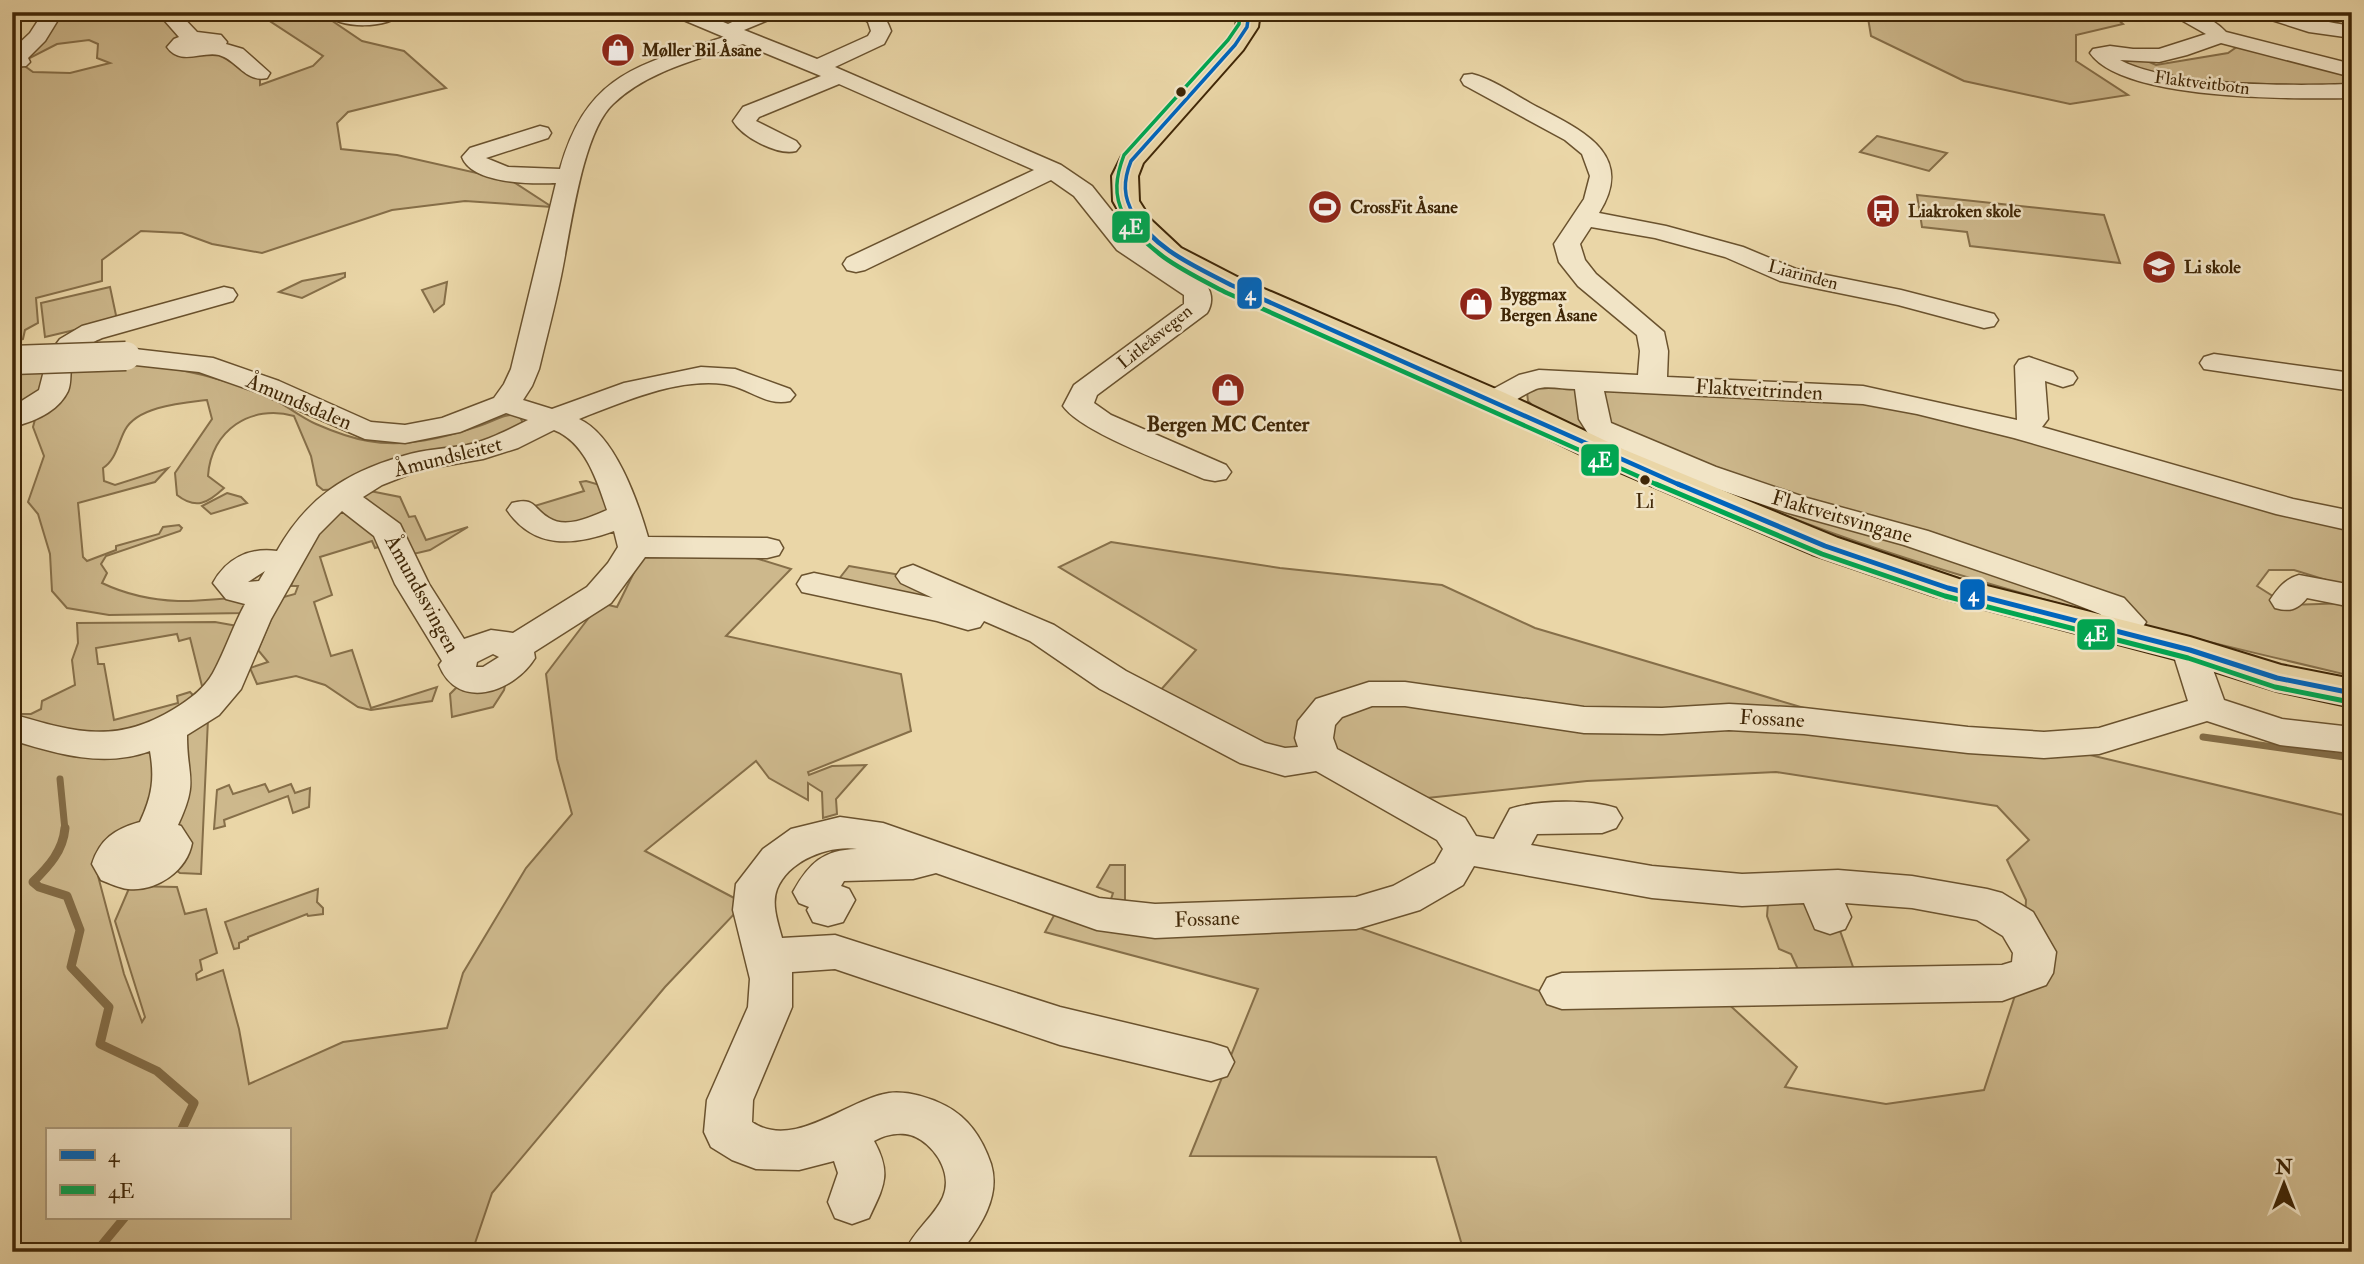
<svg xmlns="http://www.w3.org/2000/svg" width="2364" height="1264" font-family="'IM FELL Double Pica',serif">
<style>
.green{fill:#cdb88c;stroke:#866f49;stroke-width:2;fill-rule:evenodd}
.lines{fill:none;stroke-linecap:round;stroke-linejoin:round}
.stream-far1{stroke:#836c46;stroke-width:7}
.stream{stroke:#836c46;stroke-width:9}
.minor-casing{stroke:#6a522e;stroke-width:3}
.major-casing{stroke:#3f2606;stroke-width:4}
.minor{fill:#f1e4c6;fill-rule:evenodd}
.major{fill:#ead6a7;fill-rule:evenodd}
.minor-bridge-casing{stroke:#6a522e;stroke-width:31;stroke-linecap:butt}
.minor-bridge{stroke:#f1e4c6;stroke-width:28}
.bus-1-far2-casing{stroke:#f1e4c6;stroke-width:7}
.bus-1-far1-casing{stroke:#f1e4c6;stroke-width:9}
.bus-1-casing{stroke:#f1e4c6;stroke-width:10}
.bus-2-far2-casing{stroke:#f1e4c6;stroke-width:7}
.bus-2-far1-casing{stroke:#f1e4c6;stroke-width:9}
.bus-2-casing{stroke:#f1e4c6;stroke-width:10}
.bus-1-far2{stroke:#0065bd;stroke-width:3.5}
.bus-1-far1{stroke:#0065bd;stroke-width:4.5}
.bus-1{stroke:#0065bd;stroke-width:5}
.bus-2-far2{stroke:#00a651;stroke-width:3.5}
.bus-2-far1{stroke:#00a651;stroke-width:4.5}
.bus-2{stroke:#00a651;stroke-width:5}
.bus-dot{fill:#3f2606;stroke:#f1e4c6;stroke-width:2.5}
.labels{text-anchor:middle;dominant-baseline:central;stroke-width:5;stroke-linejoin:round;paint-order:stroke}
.far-poi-label{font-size:18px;font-weight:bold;fill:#3f2606;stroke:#f1e4c6;text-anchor:start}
.far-street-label{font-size:18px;fill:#3f2606;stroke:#f1e4c6}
.bus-label{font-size:19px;fill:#3f2606;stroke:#f1e4c6}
.street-label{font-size:21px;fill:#3f2606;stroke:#f1e4c6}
.poi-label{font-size:21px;font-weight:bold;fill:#3f2606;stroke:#f1e4c6}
.line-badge{stroke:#f1e4c6;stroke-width:2.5}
.badge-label{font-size:19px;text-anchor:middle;font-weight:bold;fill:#fff}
</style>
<rect width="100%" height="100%" fill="#ead6a7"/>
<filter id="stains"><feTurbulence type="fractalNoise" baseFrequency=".00286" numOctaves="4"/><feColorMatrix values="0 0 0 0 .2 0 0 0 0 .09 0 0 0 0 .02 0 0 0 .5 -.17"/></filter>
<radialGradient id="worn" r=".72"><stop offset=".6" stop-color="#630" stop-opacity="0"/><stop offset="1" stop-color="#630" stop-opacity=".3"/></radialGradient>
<!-- green -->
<g class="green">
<path d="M56,12H157L174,30L213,53L236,60L260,77V85L313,66L323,56L256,12H319L362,41L404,51L446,88L348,112L337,123L341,149L397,155L512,181L552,207L465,201L392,210L262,253L212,244L182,233L141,231L102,260V281L36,298L38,323L25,330L23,339L12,343V57L33,72L70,73L110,63L97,58L98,44L89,40L57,44L26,60Z"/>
<path d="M1867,12H2109L2123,24L2076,35V61L2128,95L2070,104L1964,81L1871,36Z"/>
<path d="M2241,44L2276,57L2278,55L2352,73V87L2182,81L2116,63L2115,57L2147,61L2156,65L2228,53Z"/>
<path d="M1877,136L1947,153L1929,171L1860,152Z"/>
<path d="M1917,195L2104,215L2120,263L1970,246L1967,232L1922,227Z"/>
<path d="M345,273V277L302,298L279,292L302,281Z"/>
<path d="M447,282L444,304L434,312L422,290Z"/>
<path d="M110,287L117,320L45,337L41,303Z"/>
<path d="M54,364L44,389L12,416V368Z"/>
<path d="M145,364C189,370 229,380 270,397C286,405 300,417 316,424C332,431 351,438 368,441C405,448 443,438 479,426C494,422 502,413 519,415L524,425L514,434L342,489L323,490L317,485L311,456L294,416C251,404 211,430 208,476L224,488C208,503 196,510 177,495L175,473L212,419L207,400C183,403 138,406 125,430C118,443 116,460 103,468L104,481L115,485L168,468L155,482L78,503L83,557L87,561L116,550V546L159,534L163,527L179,525L182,528L180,531L106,556L101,564L107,573L102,583C125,594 153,600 178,601C201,602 222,597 245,599L246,613L109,615L67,608L52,591L50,554L38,514L28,502L44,456L33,427L37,412L68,365Z"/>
<path d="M1542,383L1891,405L2352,529V588L2294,570H2269L2257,586L2287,605L2352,603V676C2178,635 2003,594 1835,534C1733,497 1634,454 1536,409L1528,401L1527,392Z"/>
<path d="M586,481L600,485L611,508L604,517L561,526L531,507L584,491L580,482Z"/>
<path d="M370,491L400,497L409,517L415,516L426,540L468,527L430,550L405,556L353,495Z"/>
<path d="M227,493L241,497L247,503L211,514L202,506Z"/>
<path d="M345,506L389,544L375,548L372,541L320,557L332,595L314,602L331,656L352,650L371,708L437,687L432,701L371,710L358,707L325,685L296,676L257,684L250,668L268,662L258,650L280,598L295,594L298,586H291L304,549Z"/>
<path d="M1111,542L1280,568L1442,585L1535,628L1804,708L1937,738L2090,755L2352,817V1252H1464L1436,1157L1190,1156L1258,989L1045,932L1058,908L1311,911L1551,995L1723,999L1797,1067L1785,1087L1886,1104L1984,1090L2022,974L2026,900L2007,860L2029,840L1997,806L1776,772L1587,781L1427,798L1333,754L1265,761L1151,701L1196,650L1059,567Z"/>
<path d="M730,550L791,569L726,636L901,674L911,731L808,772L809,775L832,766L866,765L836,799L837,814L823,818L822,792L808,783V800L769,778L756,761L645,851L738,900L739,909L665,987L492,1193L472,1252H12V735L157,754L148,821L113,852L98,876L124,974L142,1022L145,1017L115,921L130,886L177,887L185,914L206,909L217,953L200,960L202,970L196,974L197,980L223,970L239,1029L249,1084L343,1042L447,1028L463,973L526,868L572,814L557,759L546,674L600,603L617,607L644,552ZM47,1129H289V1217H47Z"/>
<path d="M849,566L906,576L938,598L936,605L835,584Z"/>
<path d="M215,622L243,627L203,690L190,638L179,641L177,634L96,648L98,664H104L114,720L178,703L177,696L190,692L192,694L193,709L113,741L12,720V714H31L41,709L42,701L75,685L72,660L78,643L77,623Z"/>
<path d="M508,672L504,690L493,707L452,717L450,694L457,687Z"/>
<path d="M208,719L201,874L180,873L173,868L183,731Z"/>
<path d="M265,784L269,792L291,784L295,793L310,788L309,807L293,813L288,796L224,820L225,826L214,829L217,790L229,785L233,794Z"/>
<path d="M1110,865H1125V907L1109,905L1113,893L1097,887Z"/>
<path d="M318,889L317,902L323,908V914L308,916L307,914L248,937V939L239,943V948L234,949L225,922Z"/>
<path d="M1802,902L1839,928L1857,978H1802L1791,954L1779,949L1767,916L1768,903Z"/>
</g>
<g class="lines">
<!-- stream-far1 -->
<g class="stream-far1">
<path d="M2203,737L2352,758"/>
<path d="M60,779L65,830"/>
</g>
<!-- stream -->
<g class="stream">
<path d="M65,828C63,851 49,866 33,882L39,887L67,896L80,930L71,967L109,1007L100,1044L157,1071L194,1103L182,1129"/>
<path d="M96,1252L125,1217"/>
</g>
<!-- minor casing -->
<g class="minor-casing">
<g id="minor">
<path d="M38,12H59L61,15L45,41L28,58L30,62L26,66L12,67V50L30,33L41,16Z"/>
<path d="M157,12H178L197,32L221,35L227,42L226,44L243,49L270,73L267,78C246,83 237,60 219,55C202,51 180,66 167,47L174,39L179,37Z"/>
<path d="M323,12H404C390,29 338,30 323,12Z"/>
<path d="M671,12H699L728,24L753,12H781L778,16L744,30L817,59L868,36L871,31L868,22L854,12C876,12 883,8 891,31L884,44L835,67L1061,165L1092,186L1135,240L1207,286C1213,295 1212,305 1207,313L1097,395L1094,403L1111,415L1226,465L1231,472L1226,479L1215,481L1204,479C1171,464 1082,433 1063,406L1074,385L1184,304V295L1117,250L1074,196L1051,180L865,270L856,272L847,270L843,264L847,258L1034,170L839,84L759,117L756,121L796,141L800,146L796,151C778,156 742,137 733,121L743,107L821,76L743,44C699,59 647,71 613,104C581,134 570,236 560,281C554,310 546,339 539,369L532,386L523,400L552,409L624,383L701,367L735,369L790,389L795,395L790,401C766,407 748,387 724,384C676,378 623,402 579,419C615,435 638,502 648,537L767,538L779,541L783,548L779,555L767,558L645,557L611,603L534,652L535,658C514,692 458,712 439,665L442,661L395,584L374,536L342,511L319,534L271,619L241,689L219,715L187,735C187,779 199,780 178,825L181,826L192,843C187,871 156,892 128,889C119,888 109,883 101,880L92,864C100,839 115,829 140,822C152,796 155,779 150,751C104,768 57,754 12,740V714C74,732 115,745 174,709C189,700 204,689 213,673C225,651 233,626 245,604L226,599L213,583C226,559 249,547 277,551C307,498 345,473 403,456C424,449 446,449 467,445C489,440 508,430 528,420L506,413L460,432L405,443L365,439L259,393L199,372L126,364L116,362L112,356L116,350L126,348L213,358L279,381L371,422L405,425L442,418L494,398L504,384L511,369L556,183C531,184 472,184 462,157L470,148L540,126L548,128L551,133L548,138L486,158L508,167L560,169C587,73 639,65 724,37L674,16ZM554,430C585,442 597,480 607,510C591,517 566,529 549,518C532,508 536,497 512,503L507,510C534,549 573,546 614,531L618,547L608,563L587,587L513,633L491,630L464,639L429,584L400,524L363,497L382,485L420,470L483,459L518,448ZM265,571L259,581L248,582ZM493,654L499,657L483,667H476L477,662Z"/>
<path d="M2167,12C2191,12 2209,14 2226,32L2352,64V77L2221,43L2187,55L2159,62L2120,60C2170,87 2294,86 2352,84V98C2296,99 2123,101 2090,53L2093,49L2110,46L2133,49H2159L2206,34Z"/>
<path d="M2256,12C2289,12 2319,21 2352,26V38L2309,32L2259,16Z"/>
<path d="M1472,74C1492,79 1512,93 1530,103C1576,128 1638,151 1599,213L1666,226L1743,247L1796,269L1901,290L1994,314L1998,320L1994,326L1984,328L1898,305L1780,281L1725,257L1655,238L1591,227L1580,244L1585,260L1596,274L1664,332L1668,351L1667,377L1863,386L2017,420L2015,366L2019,360L2029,357L2073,372L2077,378L2073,384L2063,387L2045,381L2048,419L2042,427L2293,499L2352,511V531L2276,514L2014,438L1917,414L1863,404L1604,391L1611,423L1716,467L1807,498L1928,531L2124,598L2146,622L2141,630L2129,633L2117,630L2100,614L2062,599L1904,545L1785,512L1694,481L1589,435L1579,419L1575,389C1563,389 1546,385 1536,389C1517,397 1505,411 1484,406L1479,400L1484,394L1519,375L1539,370L1638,375L1640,351L1637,335L1578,286L1559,262L1554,244L1584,199L1590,176L1582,154L1565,140L1464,85L1461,80L1464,75Z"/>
<path d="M224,287L233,289L237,295L233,301L102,338C88,344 74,352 71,368C70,376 71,384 68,391C58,412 33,422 12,427V407L39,390L48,355L60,339L82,326Z"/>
<path d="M2214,354L2352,373V391L2204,369L2200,363L2204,357Z"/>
<path d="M913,565L1054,625L1126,671L1265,743L1285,748L1298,747L1295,738L1298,721L1316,699L1369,682H1405L1584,707L1662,708L1729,704L1804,708L1968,727L2044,732L2099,728L2188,701L2172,650L2177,642L2190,638L2203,642L2224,700L2282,719L2352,727V753L2280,745L2207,721L2099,754L2044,758L1968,753L1804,734L1729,730L1662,734L1584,733L1405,706H1372L1342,717L1335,725L1333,738L1337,749L1465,818L1476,836L1494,839L1510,809C1537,800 1589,799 1616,808L1622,818L1616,828L1602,833L1537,834L1531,845L1652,866L1742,874L1838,870L1912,876L1987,889L2002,893L2033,912L2056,952L2053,973L2046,985L2002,1001L1562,1009L1547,1004L1540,991L1547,978L1562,973L2002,965L2012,962L2013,953L2003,936L1977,920L1912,908L1845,903L1851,917L1845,929L1830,934L1815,929L1804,903L1742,906L1652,898L1474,866L1463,885L1420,910L1356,929L1155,938L1097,930L936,873L913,879L844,881L841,886L849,889L855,900L843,922L828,926L813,922L807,910L809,907L799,903L793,892C809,863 823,850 857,849C829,845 789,860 777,889C771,904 778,923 782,938L835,935L1060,1007L1211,1043L1227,1048L1234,1062L1227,1076L1211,1081L1060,1045L835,969L792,972V1007L753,1100L752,1122C794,1151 848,1099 889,1093C908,1091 928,1097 946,1106C969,1118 983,1140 991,1164C1001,1197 980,1227 961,1252H905C914,1230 934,1217 943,1197C952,1176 939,1152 921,1140C907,1130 888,1133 874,1141C892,1174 884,1186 869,1218L852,1224L835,1218L828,1202L838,1173L834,1161L799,1170L756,1169L732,1160L711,1147L704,1132L707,1100L748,1007L750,979L733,910L736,884L763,849L791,829L840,817L883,823L1099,898L1155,904L1356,897L1393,886L1435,863L1443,849L1437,840L1316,771L1285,776L1240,763L1100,689L1030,641L984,621L980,627L968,630L937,621L802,592L797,584L802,576L814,573L933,598L901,583L896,576L901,569Z"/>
<path d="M2299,575L2352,585V607L2307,598C2297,610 2290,612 2275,608L2270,600C2278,588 2285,579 2299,575Z"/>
</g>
</g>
<!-- major casing -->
<g class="major-casing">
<path id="major" d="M1238,12H1260L1258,27L1243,50L1143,163L1138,176L1139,201L1151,220L1181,248L1241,279L1505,393L1625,450L1838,538L1959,579L2190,637L2281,665L2352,679V707L2277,691L2179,660L1935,596L1812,554L1601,464L1483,407L1221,291L1161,260L1130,231L1113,201L1112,176L1122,156L1227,40L1236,27Z"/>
</g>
<!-- minor -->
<use href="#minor" class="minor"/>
<!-- major -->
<use href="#major" class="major"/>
<!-- minor-bridge casing -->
<g class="minor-bridge-casing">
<path id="minor-bridge" d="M12,360L126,356"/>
</g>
<!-- minor-bridge -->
<use href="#minor-bridge" class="minor-bridge"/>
<!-- bus-1-far2 casing -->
<g class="bus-1-far2-casing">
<path id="bus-1-far2" d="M1134,215C1123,197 1123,181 1131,161L1235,45L1247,27L1249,12"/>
</g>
<!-- bus-1-far1 casing -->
<g class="bus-1-far1-casing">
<path id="bus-1-far1" d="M1133,213C1155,250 1195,266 1231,285L1682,486"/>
</g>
<!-- bus-1 casing -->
<g class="bus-1-casing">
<path id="bus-1" d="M1678,484L1825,546L1948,588L2190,650L2277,678L2352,693"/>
</g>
<!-- bus-2-far2 casing -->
<g class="bus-2-far2-casing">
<path id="bus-2-far2" d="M1124,215C1113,195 1116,176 1124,155L1228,40L1239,24L1240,12"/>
</g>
<!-- bus-2-far1 casing -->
<g class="bus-2-far1-casing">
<path id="bus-2-far1" d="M1123,213C1146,254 1187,272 1227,293L1660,486"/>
</g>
<!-- bus-2 casing -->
<g class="bus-2-casing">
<path id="bus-2" d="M1656,484L1822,554L1945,596L2188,658L2275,687L2350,702"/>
</g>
<!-- bus-1-far2 -->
<use href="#bus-1-far2" class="bus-1-far2"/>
<!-- bus-1-far1 -->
<use href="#bus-1-far1" class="bus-1-far1"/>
<!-- bus-1 -->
<use href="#bus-1" class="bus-1"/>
<!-- bus-2-far2 -->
<use href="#bus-2-far2" class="bus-2-far2"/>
<!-- bus-2-far1 -->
<use href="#bus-2-far1" class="bus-2-far1"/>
<!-- bus-2 -->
<use href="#bus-2" class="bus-2"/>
</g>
<!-- icons -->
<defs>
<g id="shop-disc" transform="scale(1.75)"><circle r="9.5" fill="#8f2418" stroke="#f1e4c6"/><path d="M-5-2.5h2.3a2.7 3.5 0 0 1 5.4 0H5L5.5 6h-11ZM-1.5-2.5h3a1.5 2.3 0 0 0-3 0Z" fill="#fff"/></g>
<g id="stadium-disc" transform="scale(1.75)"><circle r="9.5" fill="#8f2418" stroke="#f1e4c6"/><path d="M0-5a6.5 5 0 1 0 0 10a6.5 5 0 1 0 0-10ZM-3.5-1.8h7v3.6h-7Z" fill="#fff"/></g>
<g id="bus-disc" transform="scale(1.75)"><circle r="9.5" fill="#8f2418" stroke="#f1e4c6"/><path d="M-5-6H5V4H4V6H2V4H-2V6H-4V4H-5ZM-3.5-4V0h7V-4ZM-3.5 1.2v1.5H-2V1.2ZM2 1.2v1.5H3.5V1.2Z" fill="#fff"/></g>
<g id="school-disc" transform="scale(1.75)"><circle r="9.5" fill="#8f2418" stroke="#f1e4c6"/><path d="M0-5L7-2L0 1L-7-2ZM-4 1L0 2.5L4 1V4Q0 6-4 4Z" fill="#fff"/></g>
</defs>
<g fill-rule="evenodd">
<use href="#shop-disc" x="618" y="50"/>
<use href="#stadium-disc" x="1325" y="207"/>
<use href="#bus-disc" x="1883" y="211"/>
<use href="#school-disc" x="2159" y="267"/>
<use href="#shop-disc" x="1476" y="304"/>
<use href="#shop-disc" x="1228" y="390"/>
</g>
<!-- markers -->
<g class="bus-dot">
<circle cx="1181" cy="92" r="6"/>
<circle cx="1645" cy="480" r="6"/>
</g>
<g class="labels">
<!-- far-poi labels -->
<g class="far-poi-label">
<text x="642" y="50">Møller Bil Åsane</text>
<text x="1350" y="207">CrossFit Åsane</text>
<text x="1908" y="211">Liakroken skole</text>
<text x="2184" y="267">Li skole</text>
<text x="1500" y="294">Byggmax<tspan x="1500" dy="21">Bergen Åsane</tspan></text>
</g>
<!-- far-street labels -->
<g class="far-street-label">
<text transform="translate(2202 83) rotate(7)">Flaktveitbotn</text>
<text transform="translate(1803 275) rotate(15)">Liarinden</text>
<text transform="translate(1155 337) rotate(-39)">Litleåsvegen</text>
</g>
<!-- bus labels -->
<g class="bus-label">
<text x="1645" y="502">Li</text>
</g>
<!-- street labels -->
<g class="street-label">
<text transform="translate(1759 390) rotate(3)">Flaktveitrinden</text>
<text transform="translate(299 402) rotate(23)">Åmundsdalen</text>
<text transform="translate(448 457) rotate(-14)">Åmundsleitet</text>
<text transform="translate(1842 517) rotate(16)">Flaktveitsvingane</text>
<text transform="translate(422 594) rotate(61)">Åmundssvingen</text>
<text transform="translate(1772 719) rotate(3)">Fossane</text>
<text transform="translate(1207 919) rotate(-2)">Fossane</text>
</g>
<!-- poi labels -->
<g class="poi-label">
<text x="1228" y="424">Bergen MC Center</text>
</g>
</g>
<g class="line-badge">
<rect x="1111" y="210" width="40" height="34" rx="7" fill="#00a651"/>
<rect x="1236" y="276" width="27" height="34" rx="7" fill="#0065bd"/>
<rect x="1580" y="443" width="40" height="34" rx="7" fill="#00a651"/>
<rect x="1959" y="578" width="27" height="33" rx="7" fill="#0065bd"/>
<rect x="2076" y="618" width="40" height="33" rx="7" fill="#00a651"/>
</g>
<g class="badge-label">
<text x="1131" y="234">4E</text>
<text x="1250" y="300">4</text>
<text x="1600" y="467">4E</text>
<text x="1973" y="601">4</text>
<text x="2096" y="641">4E</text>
</g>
<!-- margin -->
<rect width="2364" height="1264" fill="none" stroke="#ead6a7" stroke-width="42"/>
<rect x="14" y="14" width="2336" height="1236" fill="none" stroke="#3f2606" stroke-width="3.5"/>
<rect x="21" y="21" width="2322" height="1222" fill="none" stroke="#3f2606" stroke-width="2"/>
<!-- legend -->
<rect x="46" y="1128" width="245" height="91" fill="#f1e4c6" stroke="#aa9879" stroke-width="2"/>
<rect x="60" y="1150" width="35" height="10" fill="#0065bd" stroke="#aa9879" stroke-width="2"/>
<text x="108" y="1162" font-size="21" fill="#3f2606">4</text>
<rect x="60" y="1185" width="35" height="10" fill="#00a651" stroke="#aa9879" stroke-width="2"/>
<text x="108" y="1198" font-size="21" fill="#3f2606">4E</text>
<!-- north arrow -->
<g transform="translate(2284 1184)" stroke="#f1e4c6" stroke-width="5" paint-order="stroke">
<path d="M0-5L12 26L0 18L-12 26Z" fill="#3f2606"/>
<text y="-10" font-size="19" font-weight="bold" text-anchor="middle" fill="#3f2606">N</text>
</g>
<rect width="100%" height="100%" filter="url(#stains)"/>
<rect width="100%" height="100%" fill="url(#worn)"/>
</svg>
